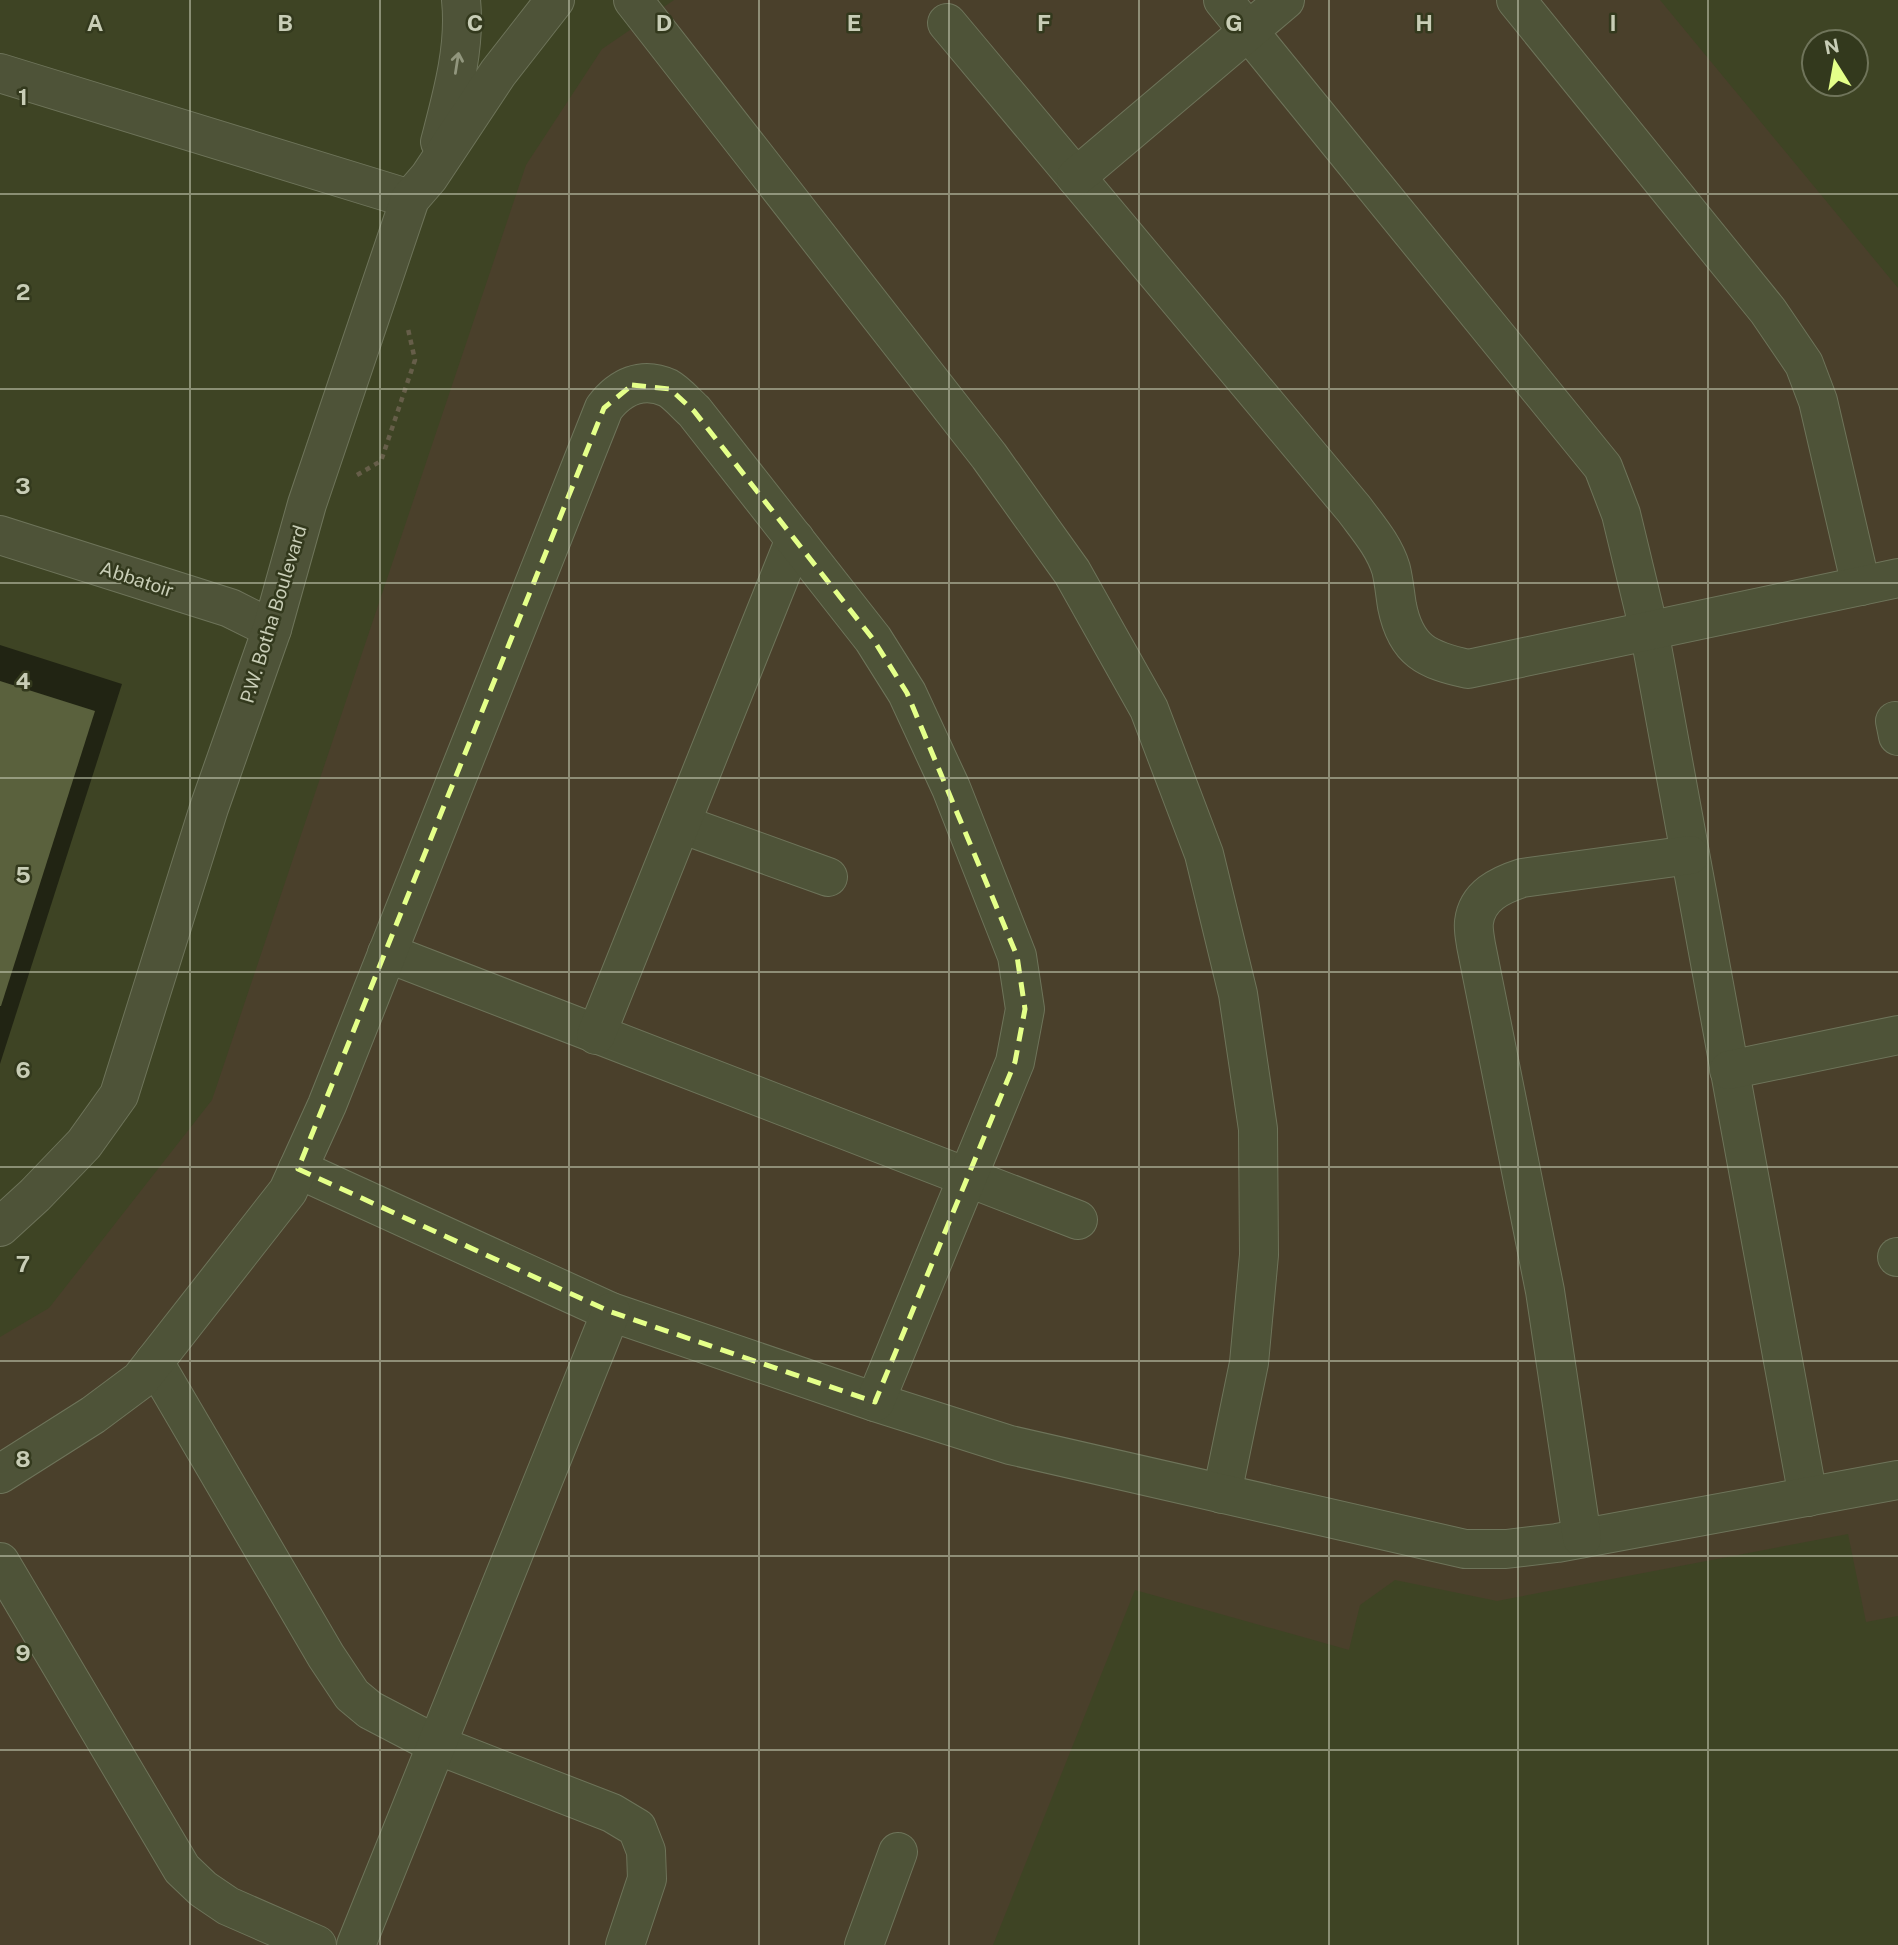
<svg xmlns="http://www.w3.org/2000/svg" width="1898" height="1945" font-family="'Public Sans',sans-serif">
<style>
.green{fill:#4a402b}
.shadow{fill:#0007}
.building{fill:#5a613d}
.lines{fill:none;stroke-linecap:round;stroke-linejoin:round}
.minor-casing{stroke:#6e745a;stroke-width:40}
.path{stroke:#665e49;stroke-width:4.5;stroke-dasharray:5 5;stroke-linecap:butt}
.minor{stroke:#4e5338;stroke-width:38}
.oneway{stroke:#91967d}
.marked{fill:none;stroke:#e4ff89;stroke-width:5;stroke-dasharray:14 9;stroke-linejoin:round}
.grid{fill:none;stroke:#c8cdb6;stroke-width:2;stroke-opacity:0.55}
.labels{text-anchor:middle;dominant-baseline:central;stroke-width:5;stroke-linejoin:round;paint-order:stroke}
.street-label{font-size:19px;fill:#c8cdb6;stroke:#33391d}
.grid-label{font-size:23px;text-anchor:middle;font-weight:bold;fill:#c8cdb6;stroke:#33391d;stroke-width:5;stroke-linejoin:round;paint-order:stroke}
</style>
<rect width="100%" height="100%" fill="#3e4424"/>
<!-- green -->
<path class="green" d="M674,0H1660L1898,288V1616L1866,1622L1848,1534L1497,1601L1395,1580L1360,1605L1349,1650L1135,1590L993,1945H0V1337L49,1308L212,1100L526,165L602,49Z"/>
<!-- shadow -->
<path class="shadow" d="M0,645L122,684L0,1064Z"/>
<!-- building -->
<path class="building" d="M0,681L95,711L1,1006H0Z"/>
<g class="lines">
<!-- minor casing -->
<g class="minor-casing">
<g id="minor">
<path d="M633,0L989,456L1072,572L1149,709L1204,854L1238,994L1258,1129L1259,1255L1249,1363L1222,1494"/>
<path d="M1223,0L1603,467L1621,514L1649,630L1808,1497"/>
<path d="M1516,0L1768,311L1804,364L1818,401L1861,586"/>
<path d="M947,23L1354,509C1368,528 1384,546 1391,569C1394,581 1395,594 1397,606C1406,651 1427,660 1468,669L1898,578"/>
<path d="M0,73L410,199"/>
<path d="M440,142C452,96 466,47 461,0"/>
<path d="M1076,177L1285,0"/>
<path d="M0,535L230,608L272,629"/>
<path d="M1895,721L1898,736"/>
<path d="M681,824L828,877"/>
<path d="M387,953L1078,1220"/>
<path d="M596,1035L795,539"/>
<path d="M1729,1070L1898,1035"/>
<path d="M298,1169L611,1312L875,1402L1010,1445L1465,1549H1506L1557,1543L1898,1480"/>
<path d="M0,1227L35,1195L84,1144L119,1095L209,808L272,629L307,504L410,199L429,177L498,73L555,0"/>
<path d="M1897,1257H1898"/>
<path d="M154,1362L326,1656L352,1695L370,1710L437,1745L612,1813L637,1828L646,1851L647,1879L625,1945"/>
<path d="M0,1474L93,1415L140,1380L288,1191L327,1105L604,408C620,387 642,376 668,388C677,393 686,404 694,411L873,639L907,693L951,788L1017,956L1025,1009L1015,1062L875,1402"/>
<path d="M1582,1538L1545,1291L1476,945C1475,938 1473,929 1474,922C1477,896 1500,885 1522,878L1690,855"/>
<path d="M0,1562L182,1869L203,1889L228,1906L317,1945"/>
<path d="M356,1945L611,1312"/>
<path d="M864,1945L898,1852"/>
</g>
</g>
<!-- path -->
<path class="path" d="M357,475L381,461L415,360L408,329"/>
<!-- minor -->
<use href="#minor" class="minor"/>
</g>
<!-- one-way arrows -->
<defs><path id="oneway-shaft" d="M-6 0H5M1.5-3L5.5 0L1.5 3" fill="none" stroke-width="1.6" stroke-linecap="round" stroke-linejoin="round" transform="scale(1.75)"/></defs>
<use class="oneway" href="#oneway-shaft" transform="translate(457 63) rotate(-81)"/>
<!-- marked area -->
<path class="marked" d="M632,385L670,389L694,411L873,639L907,693L1017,956L1025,1009L1015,1062L875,1402L611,1312L298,1169L604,408Z"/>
<!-- grid -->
<path class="grid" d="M190,0V1945M380,0V1945M569,0V1945M759,0V1945M949,0V1945M1139,0V1945M1329,0V1945M1518,0V1945M1708,0V1945M0,194H1898M0,389H1898M0,583H1898M0,778H1898M0,972H1898M0,1167H1898M0,1361H1898M0,1556H1898M0,1750H1898"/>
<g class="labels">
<!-- street labels -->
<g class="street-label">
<text transform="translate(137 579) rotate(18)">Abbatoir</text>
<text transform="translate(273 614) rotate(-73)">P.W. Botha Boulevard</text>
</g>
</g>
<g class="grid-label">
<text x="95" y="31">A</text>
<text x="285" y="31">B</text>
<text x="475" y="31">C</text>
<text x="664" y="31">D</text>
<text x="854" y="31">E</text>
<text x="1044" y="31">F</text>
<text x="1234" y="31">G</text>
<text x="1424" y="31">H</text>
<text x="1613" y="31">I</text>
<text x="23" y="105">1</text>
<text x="23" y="300">2</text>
<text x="23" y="494">3</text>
<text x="23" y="689">4</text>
<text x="23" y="883">5</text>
<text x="23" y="1078">6</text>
<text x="23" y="1272">7</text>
<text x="23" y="1467">8</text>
<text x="23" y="1661">9</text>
</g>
<!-- north arrow -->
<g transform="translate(1835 63) rotate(349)"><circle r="33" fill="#33391d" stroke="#6f745a" stroke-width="2"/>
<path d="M0-5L12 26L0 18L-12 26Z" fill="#e4ff89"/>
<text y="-10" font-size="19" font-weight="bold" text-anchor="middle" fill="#c8cdb6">N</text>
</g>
</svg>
